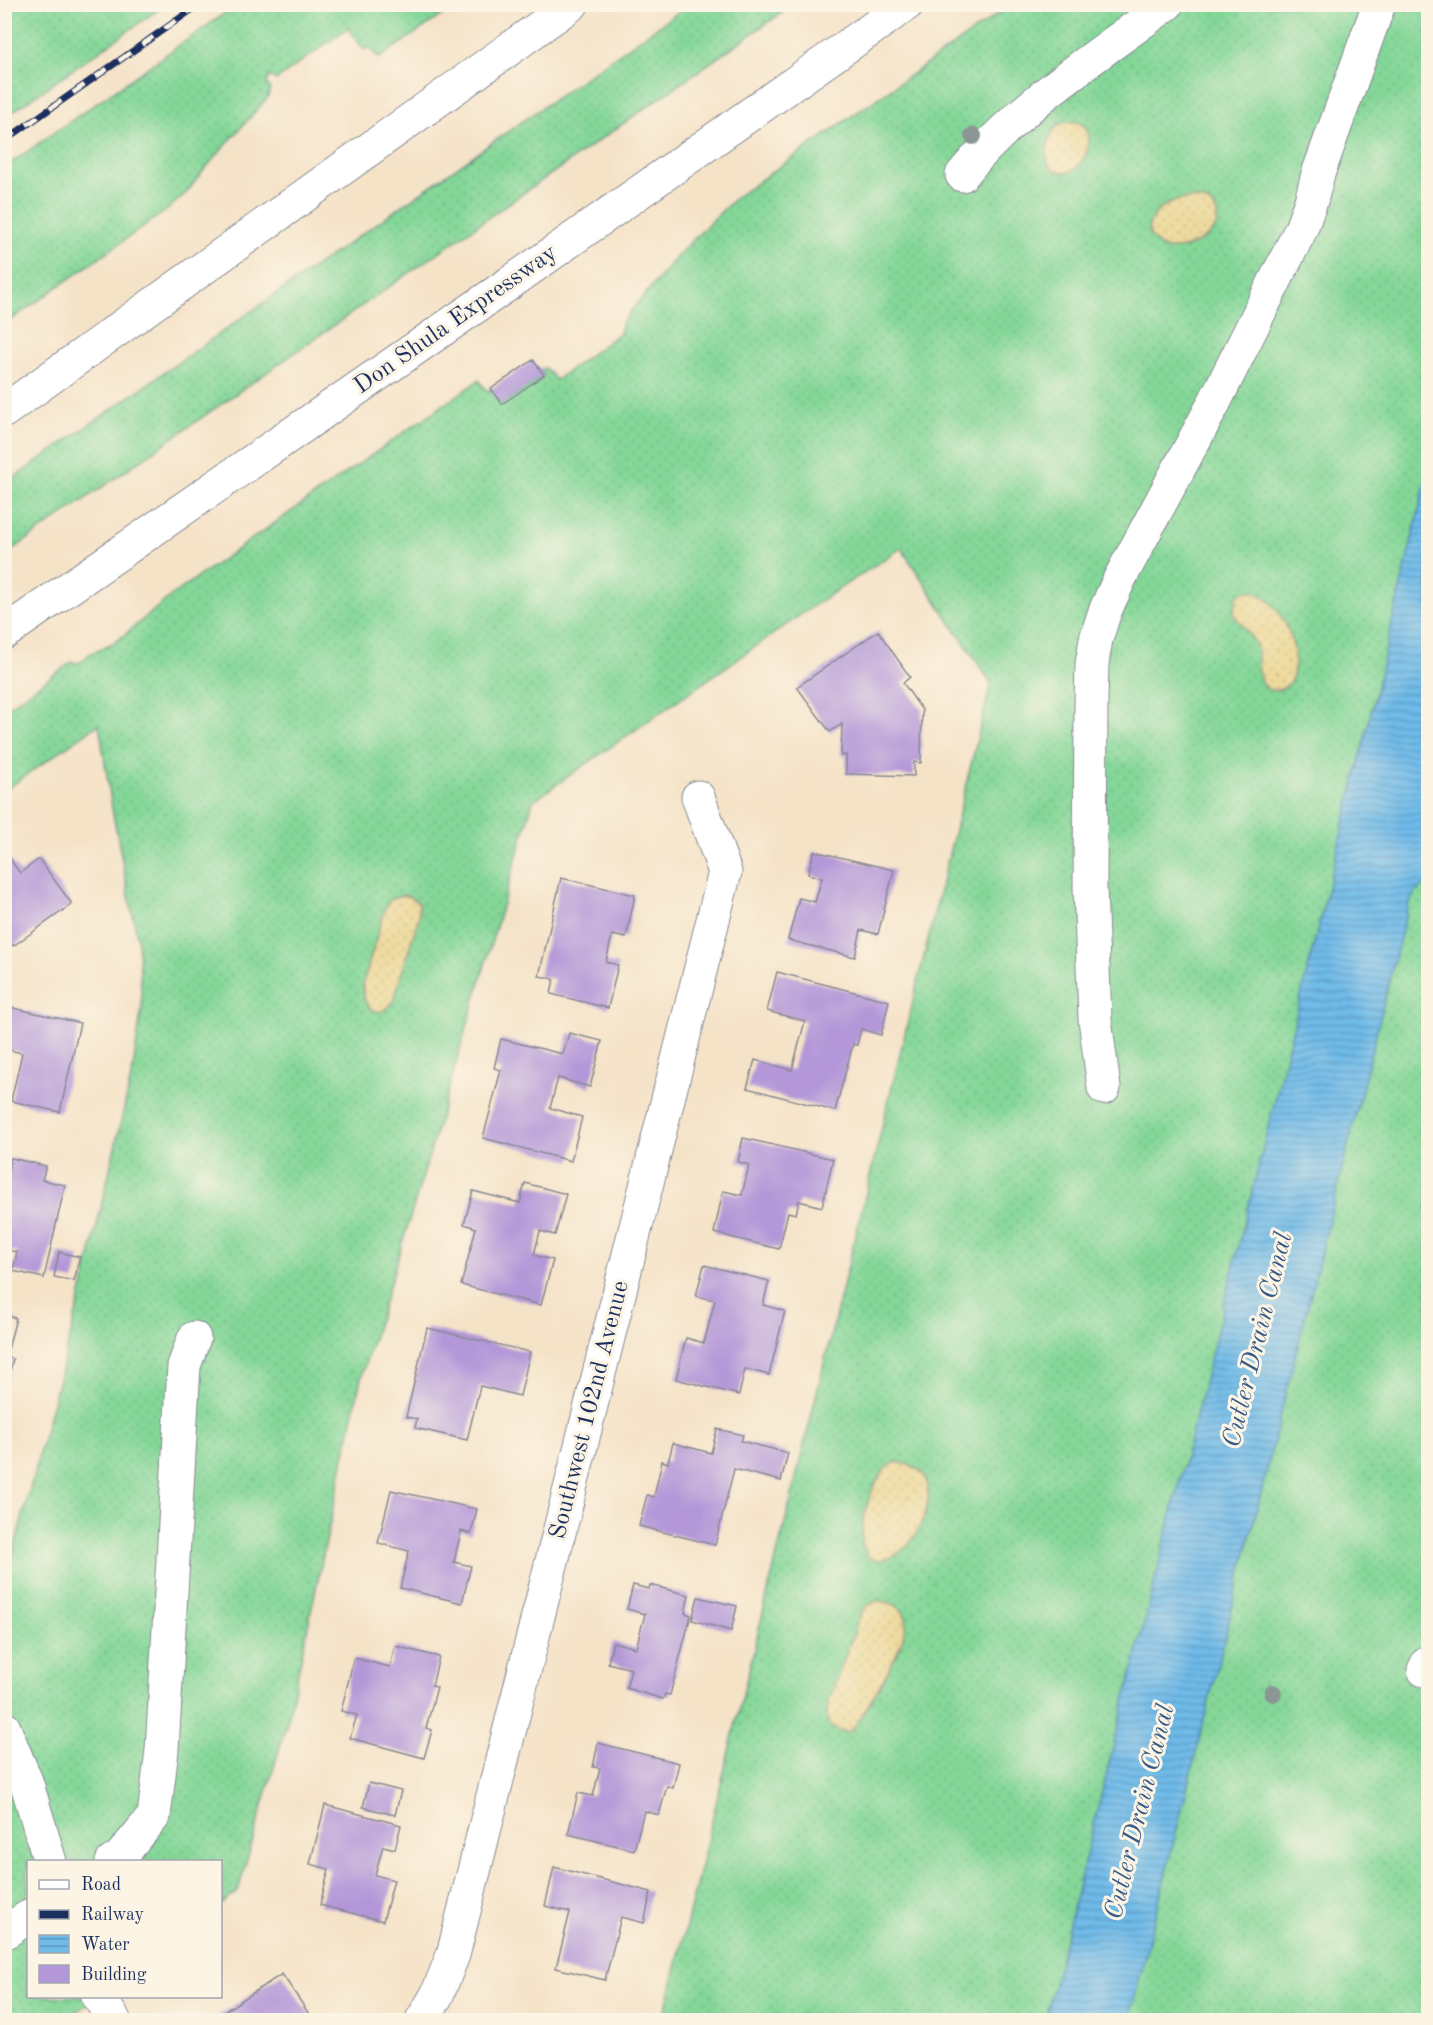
<svg xmlns="http://www.w3.org/2000/svg" width="1433" height="2025" font-family="'Old Standard TT',serif">
<style>
.grass{fill:url(#grass-dots);stroke:#50837b;stroke-width:1.5}
.sand{fill:url(#sand-dots);stroke:#84847e;stroke-width:1.5}
.water{fill:url(#water-rules);stroke:#4675a4;stroke-width:1.5}
.building{fill:#b397d8}
.lines{fill:none;stroke-linecap:round;stroke-linejoin:round}
.minor-casing{stroke:#888993;stroke-width:35}
.highway-casing{stroke:#888993;stroke-width:35}
.minor{stroke:#fff;stroke-width:33}
.highway{stroke:#fff;stroke-width:33}
.rail-casing{stroke:#1b2f5e;stroke-width:7}
.rail{stroke:#fcf5e5;stroke-width:4.5;stroke-dasharray:14;stroke-linecap:butt}
.tree{fill:#8b9795}
.labels{text-anchor:middle;dominant-baseline:central;stroke-width:6;stroke-linejoin:round;paint-order:stroke}
.street-label{font-size:24px;fill:#1b2f5e;stroke:#fcf5e5}
.water-label{font-size:26px;font-style:italic;fill:#355988;stroke:#fcf5e5}
</style>
<defs>
<pattern id="grass-dots" width="8" height="8" patternUnits="userSpaceOnUse" patternTransform="scale(1.5)"><rect width="8" height="8" fill="#84d798"/><path d="M2 2h.1M6 6h.1" fill="none" stroke="#71b985" stroke-width="1.8" stroke-linecap="round"/></pattern>
<pattern id="sand-dots" width="8" height="8" patternUnits="userSpaceOnUse" patternTransform="scale(1.5)"><rect width="8" height="8" fill="#eeda9e"/><path d="M2 2h.1M6 6h.1" fill="none" stroke="#ccbb8a" stroke-width="1.8" stroke-linecap="round"/></pattern>
<pattern id="water-rules" width="6" height="5" patternUnits="userSpaceOnUse" patternTransform="scale(1.5)"><rect width="6" height="5" fill="#70bbe9"/><path d="M0 2.5h6" fill="none" stroke="#5b98c0"/></pattern>
</defs>
<rect width="100%" height="100%" fill="#fcf5e5"/>
<filter id="ink" filterUnits="userSpaceOnUse"><feTurbulence type="fractalNoise" baseFrequency=".0167" numOctaves="2"/><feDisplacementMap in="SourceGraphic" scale="12" xChannelSelector="R" yChannelSelector="G"/><feConvolveMatrix kernelMatrix="1 2 1 2 8 2 1 2 1" color-interpolation-filters="sRGB"/></filter>
<filter id="wash" filterUnits="userSpaceOnUse"><feTurbulence type="fractalNoise" baseFrequency=".008" numOctaves="4" result="noise"/><feDisplacementMap in="SourceGraphic" scale="24" xChannelSelector="R" yChannelSelector="G"/><feGaussianBlur stdDeviation="1.35" result="paint"/><feColorMatrix in="noise" values="0 0 0 0 0 0 0 0 0 0 0 0 0 0 0 0 0 1.4 0 .05"/><feComposite in="paint" operator="in"/></filter>
<g filter="url(#wash)">
<rect width="100%" height="100%" fill="#f5e3c8"/>
<!-- grass -->
<g class="grass">
<path d="M6,4L165,5L5,117Z"/>
<path d="M690,4L793,5L5,555V484Z"/>
<path d="M237,5H457L379,58L368,47L364,50L348,28L276,80L270,76L266,83L270,88L268,97L203,171L187,192L167,210L5,324V167Z"/>
<path d="M1011,5H1428V2020H663L991,683L901,548L825,598L533,801L425,1169L361,1378L288,1719L238,1891L221,1904L220,1862H28V1996L97,1997L65,2020H5V1584L80,1299L133,1069L142,1006L138,942L113,814L99,724L5,790V709L72,662L79,663L90,654L117,641L172,595L479,380L486,391L491,389L502,404L544,375L540,370L545,368L556,380L621,332V325L630,312L682,251L735,198Z"/>
</g>
<!-- sand -->
<g class="sand">
<path d="M1068,122C1074,122 1080,121 1085,127C1096,140 1081,183 1055,170C1040,163 1048,133 1059,125C1061,123 1065,123 1068,122Z"/>
<path d="M1183,199C1197,198 1215,200 1217,216C1218,221 1217,225 1214,229C1205,241 1183,251 1168,249C1162,248 1157,244 1153,239C1142,228 1154,212 1166,205C1171,202 1178,201 1183,199Z"/>
<path d="M1246,591C1285,590 1315,681 1278,690C1274,691 1269,690 1266,687C1253,677 1262,657 1255,643C1249,633 1241,623 1233,614L1238,595Z"/>
<path d="M402,895L408,896L419,903V916L393,1002C377,1023 361,1006 363,984L385,908L391,899Z"/>
<path d="M897,1462C904,1464 913,1465 919,1470C946,1492 910,1572 869,1558C867,1554 864,1550 863,1546C858,1525 871,1485 885,1469C888,1466 893,1464 897,1462Z"/>
<path d="M879,1601C889,1602 901,1605 905,1616C913,1637 868,1705 856,1725L849,1732L839,1731L831,1727L827,1716L828,1703L861,1613L871,1602Z"/>
</g>
<!-- water -->
<path class="water" d="M1428,472V883L1416,891L1408,906L1129,2020H1045L1353,788Z"/>
<g id="blocks">
<!-- building -->
<g class="building">
<path d="M533,360L544,375L502,404L491,389Z"/>
<path d="M878,631L910,677L903,683L922,710L921,763L914,762V776L846,774V755L841,756L842,724L830,732L797,687Z"/>
<path d="M4,851L20,873L39,859L72,904L13,946L4,933Z"/>
<path d="M814,851L894,870L878,934L861,930L855,957L788,940L799,898L815,902L822,878L808,874Z"/>
<path d="M561,878L635,895L626,938L612,935L606,962L618,965L608,1008L551,994L554,979L539,976Z"/>
<path d="M777,972L889,1001L881,1035L861,1029L857,1045L853,1044L835,1111L747,1088L755,1060L792,1070L805,1021L767,1011Z"/>
<path d="M9,1007L80,1023L60,1112L11,1101L22,1053L4,1049V1028Z"/>
<path d="M569,1033L602,1041L590,1087L558,1078L550,1108L582,1117L571,1161L483,1138L501,1070L494,1068L501,1039L563,1054Z"/>
<path d="M743,1138L833,1159L822,1207L799,1201L796,1214L788,1212L779,1249L714,1233L723,1191L742,1195L749,1165L738,1162Z"/>
<path d="M11,1158L46,1166L42,1180L65,1185L44,1278L13,1271L17,1252L4,1249V1185Z"/>
<path d="M525,1183L566,1194L555,1235L540,1231L534,1255L553,1260L541,1305L461,1285L476,1228L464,1224L473,1191L520,1203Z"/>
<path d="M59,1252L80,1257L74,1281L54,1277Z"/>
<path d="M704,1265L769,1281L763,1305L785,1311L769,1375L745,1369L739,1395L676,1379L686,1338L704,1343L715,1300L696,1296Z"/>
<path d="M4,1315L16,1318L6,1357L13,1359L5,1389Z"/>
<path d="M427,1328L530,1352L520,1396L480,1386L467,1440L415,1428L417,1419L406,1417Z"/>
<path d="M717,1429L743,1435L741,1441L788,1453L781,1481L734,1469L715,1545L639,1526L647,1495L654,1497L662,1461L668,1463L673,1443L711,1453Z"/>
<path d="M391,1490L477,1509L471,1534L461,1531L454,1562L471,1566L462,1603L400,1588L409,1551L378,1543Z"/>
<path d="M633,1585L649,1589L650,1585L689,1595L685,1613L691,1615L670,1695L665,1694L663,1699L626,1688L631,1669L608,1663L613,1642L636,1648L645,1614L627,1609Z"/>
<path d="M698,1597L737,1606L731,1631L692,1620Z"/>
<path d="M395,1646L439,1657L432,1686L437,1687L426,1728L432,1730L424,1758L350,1738L357,1715L341,1711L354,1658L390,1667Z"/>
<path d="M598,1743L679,1763L673,1788L667,1786L659,1815L644,1811L634,1850L568,1834L578,1793L593,1796L600,1768L593,1767Z"/>
<path d="M369,1783L401,1791L395,1815L363,1807Z"/>
<path d="M325,1805L401,1825L395,1849L383,1846L375,1875L394,1880L383,1921L320,1905L329,1869L310,1864Z"/>
<path d="M554,1867L651,1892L644,1923L621,1917L605,1980L556,1968L570,1912L545,1906Z"/>
<path d="M282,1974L313,2020H211Z"/>
</g>
</g>
</g>
<g filter="url(#ink)">
<use href="#blocks" fill-opacity="0" stroke="#888993" stroke-width="1.5"/>
<g class="lines">
<!-- minor casing -->
<g class="minor-casing">
<g id="minor">
<path d="M962,175C1018,106 1096,57 1167,4"/>
<path d="M1104,1088L1095,1019L1090,888L1091,702L1092,664L1096,639L1105,611L1120,578L1212,407L1301,229L1311,201L1318,174L1379,4"/>
<path d="M1424,1670L1428,1662"/>
<path d="M4,1728L26,1781L50,1862"/>
<path d="M112,1862L120,1857L154,1816L162,1750L184,1366L194,1338"/>
<path d="M4,1933L28,1917"/>
<path d="M98,1996L114,2020"/>
<path d="M422,2020L437,1995L453,1955L725,872L698,797"/>
</g>
</g>
<!-- highway casing -->
<g class="highway-casing">
<g id="highway">
<path d="M4,411L572,4"/>
<path d="M4,633L507,285L907,4"/>
</g>
</g>
<!-- minor -->
<use href="#minor" class="minor"/>
<!-- highway -->
<use href="#highway" class="highway"/>
<!-- rail casing -->
<g class="rail-casing">
<path id="rail" d="M4,141L200,4"/>
</g>
<!-- rail -->
<use href="#rail" class="rail"/>
</g>
<!-- trees -->
<g class="tree">
<circle cx="973" cy="136" r="9"/>
<circle cx="1273" cy="1693" r="9"/>
</g>
</g>
<g class="labels">
<!-- street labels -->
<g class="street-label">
<text transform="translate(456 320) rotate(-35)">Don Shula Expressway</text>
<text transform="translate(590 1410) rotate(-76)">Southwest 102nd Avenue</text>
</g>
<!-- water labels -->
<g class="water-label">
<text transform="translate(1258 1340) rotate(-76)">Cutler Drain Canal</text>
<text transform="translate(1140 1812) rotate(-76)">Cutler Drain Canal</text>
</g>
</g>
<!-- margin -->
<rect width="1433" height="2025" fill="none" stroke="#fcf5e5" stroke-width="24"/>
<!-- legend -->
<rect x="27" y="1860" width="195" height="138" fill="#fcf5e5" stroke="#a2a6af" stroke-width="1.5"/>
<rect x="39" y="1880" width="30" height="9" fill="#ffffff" stroke="#a2a6af" stroke-width="1.5"/>
<text x="81" y="1890" font-size="18" fill="#1b2f5e">Road</text>
<rect x="39" y="1910" width="30" height="9" fill="#1b2f5e" stroke="#a2a6af" stroke-width="1.5"/>
<text x="81" y="1920" font-size="18" fill="#1b2f5e">Railway</text>
<rect x="39" y="1935" width="30" height="18" fill="url(#water-rules)" stroke="#a2a6af" stroke-width="1.5"/>
<text x="81" y="1950" font-size="18" fill="#1b2f5e">Water</text>
<rect x="39" y="1965" width="30" height="18" fill="#b397d8" stroke="#a2a6af" stroke-width="1.5"/>
<text x="81" y="1980" font-size="18" fill="#1b2f5e">Building</text>
</svg>
